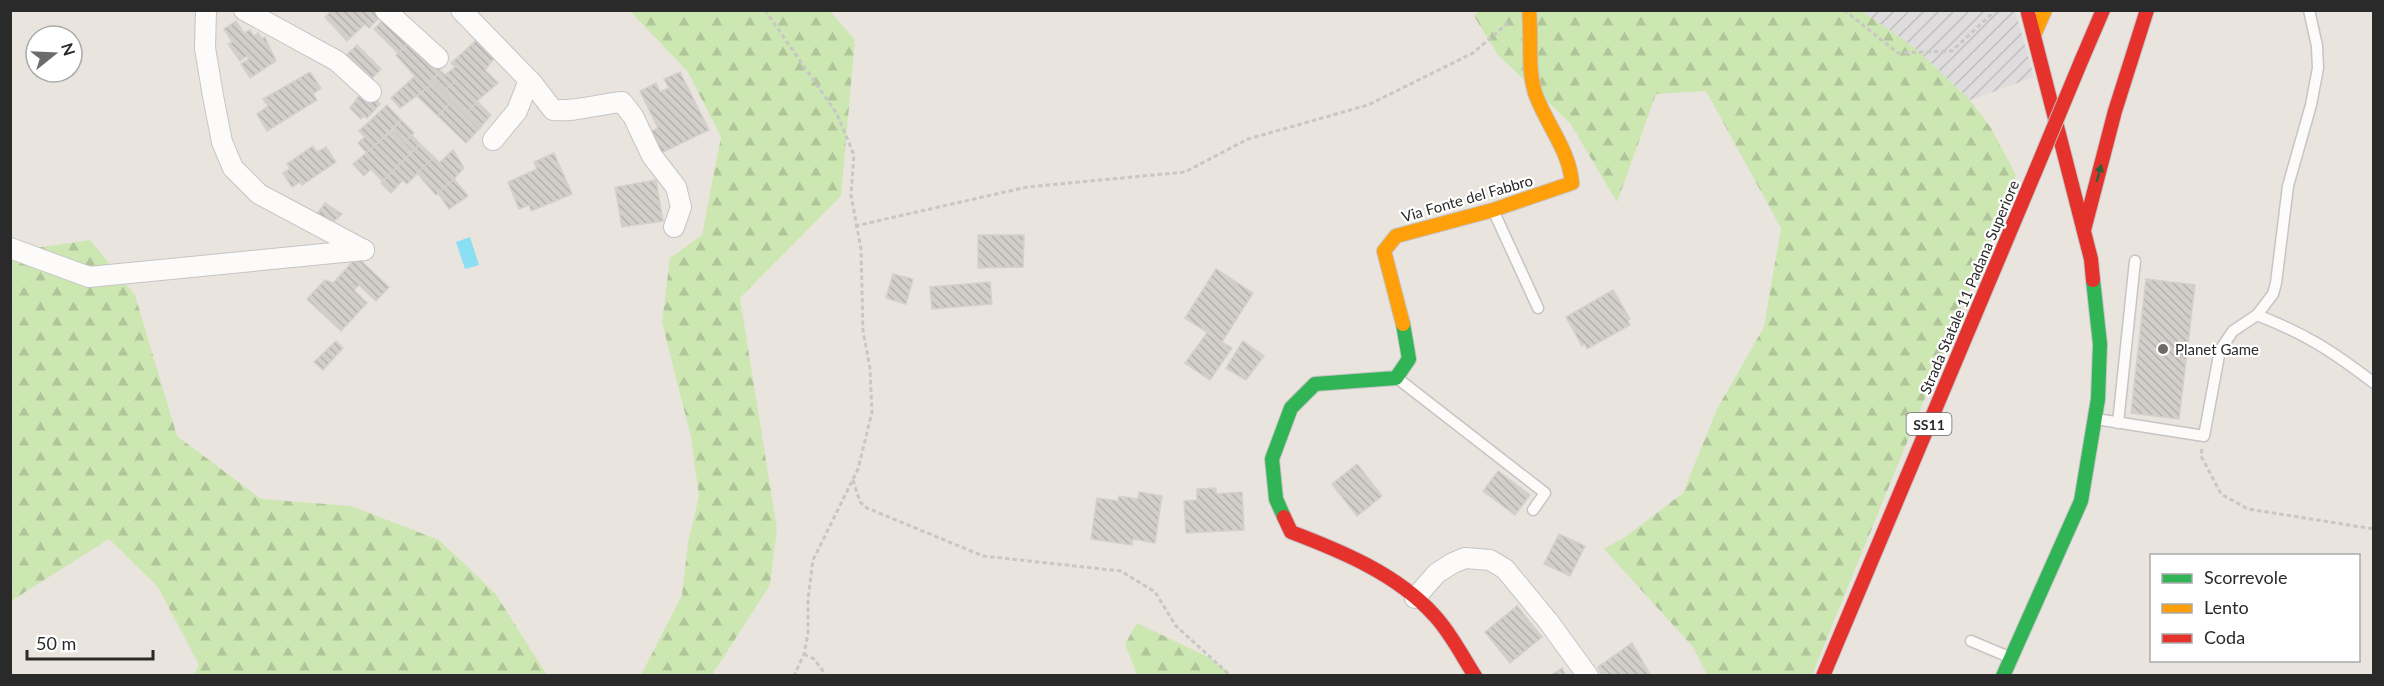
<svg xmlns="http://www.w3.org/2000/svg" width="2384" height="686" font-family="Lato,sans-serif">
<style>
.industrial{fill:url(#industrial-furrows)}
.forest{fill:url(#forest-firs)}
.water{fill:#8ae0f2}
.building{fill:url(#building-back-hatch);stroke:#d4d0cb;stroke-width:1.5}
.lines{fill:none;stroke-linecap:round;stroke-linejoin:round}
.lane-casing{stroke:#c6c4c5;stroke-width:13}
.street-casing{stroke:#c6c4c5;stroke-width:22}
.fast-casing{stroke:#c6c4c5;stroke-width:16}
.slow-casing{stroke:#c6c4c5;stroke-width:16}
.jam-casing{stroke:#c6c4c5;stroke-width:16}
.path{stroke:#c8c7c6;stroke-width:3;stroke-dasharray:4.5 3;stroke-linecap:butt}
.lane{stroke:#fcfbfa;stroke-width:10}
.street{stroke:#fcfbfa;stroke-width:20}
.fast{stroke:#30b455;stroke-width:14}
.slow{stroke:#ff9f0a;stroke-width:14}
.jam{stroke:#e5322d;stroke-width:14}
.jam-bridge-casing{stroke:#c5c3c0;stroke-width:16;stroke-linecap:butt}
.jam-bridge{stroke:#e5322d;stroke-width:14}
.oneway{fill:#2c613b}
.poi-dot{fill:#6d6b69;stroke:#fff;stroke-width:2}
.labels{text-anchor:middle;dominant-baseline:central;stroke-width:4.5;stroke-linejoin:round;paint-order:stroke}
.shield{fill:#fff;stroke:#6a6a6a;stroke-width:1.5}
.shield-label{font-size:14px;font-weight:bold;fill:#2a2a2a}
.street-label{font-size:15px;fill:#2a2a2a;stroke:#fff}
.poi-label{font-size:15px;fill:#2a2a2a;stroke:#fff;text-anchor:start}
</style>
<defs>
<pattern id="industrial-furrows" width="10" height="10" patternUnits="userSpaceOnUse" patternTransform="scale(1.5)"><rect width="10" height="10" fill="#dfdcde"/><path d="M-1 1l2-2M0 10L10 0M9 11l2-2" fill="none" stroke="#c0bdbf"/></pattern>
<pattern id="forest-firs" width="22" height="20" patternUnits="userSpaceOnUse" patternTransform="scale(1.5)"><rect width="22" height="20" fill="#cde7b3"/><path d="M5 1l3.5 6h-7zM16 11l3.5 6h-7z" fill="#b0c69a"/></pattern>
<pattern id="building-back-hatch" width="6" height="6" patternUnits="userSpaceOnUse" patternTransform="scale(1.5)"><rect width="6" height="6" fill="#d2ceca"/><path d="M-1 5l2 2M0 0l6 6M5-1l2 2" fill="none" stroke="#b4b1ae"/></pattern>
</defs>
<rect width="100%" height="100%" fill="#eae4de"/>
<!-- industrial -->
<path class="industrial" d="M1862,11H2015L2034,77L1970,100L1915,48Z"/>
<!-- forest -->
<g class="forest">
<path d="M1479,10L1862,11L1915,48L1970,100L1991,128L2016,175L1812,675H1707L1693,647L1604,549L1625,537L1683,493L1717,409L1764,327L1781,228L1706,91L1656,94L1617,202L1570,123L1498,55L1474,16Z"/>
<path d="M630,11H830L855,40L841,196L740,298L777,529L770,585L712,675H641L682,595L688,543L699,496L691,437L662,322L670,258L702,235L721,137L688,72Z"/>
<path d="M90,240L135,295L177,436L261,499L351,506L439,540L495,593L547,675H194L199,665L158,587L109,539L11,601V249L14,251Z"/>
<path d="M1137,623L1210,658L1231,675H1137L1125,644Z"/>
</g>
<!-- water -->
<path class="water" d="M470,237L479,265L465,269L456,242Z"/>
<!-- building -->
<g class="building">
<path d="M332,10H379L383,14L369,28L365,24L347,41L325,17Z"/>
<path d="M388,15L412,40L398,53L374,29Z"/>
<path d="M236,21L244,33L250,30L254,36L258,33L262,39L265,37L276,61L250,78L241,64L249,59L247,56L240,61L228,44L232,42L224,29Z"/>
<path d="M482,35L499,52L485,70L498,83L477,101L456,81L443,92L431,80L441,71L445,75L455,67L451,63Z"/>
<path d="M410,42L441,71L431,80L434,83L400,108L391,98L415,76L396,55Z"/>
<path d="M357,45L381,69L367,83L343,58Z"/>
<path d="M310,72L321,88L313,94L317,100L267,131L257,114L268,106L263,99Z"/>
<path d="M680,72L709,130L661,153L650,132L658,128L640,91L656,83L660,92L669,88L664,79Z"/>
<path d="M456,81L477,101L466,115L443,92Z"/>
<path d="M434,83L452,101L438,116L417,96Z"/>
<path d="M364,89L380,104L367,118L363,116L361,119L350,108Z"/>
<path d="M452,101L480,128L466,143L438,116Z"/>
<path d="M477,101L491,115L480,128L466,115Z"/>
<path d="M387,105L401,120L367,153L358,143L365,137L359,131Z"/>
<path d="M401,120L414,133L403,143L392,131Z"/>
<path d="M392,131L412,152L382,181L371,169L364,176L353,164Z"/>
<path d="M412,135L420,144L412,152L403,143Z"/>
<path d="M420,144L434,157L407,184L403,180L391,193L381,183Z"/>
<path d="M313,146L317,152L326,147L336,162L302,185L300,182L292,187L283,173L290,169L287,164Z"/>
<path d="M453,150L464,168L454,179L439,163Z"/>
<path d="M554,153L572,194L531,211L529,205L519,209L508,182L537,169L534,162Z"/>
<path d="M434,157L454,179L436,195L417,173Z"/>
<path d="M454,179L468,196L449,209L438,193Z"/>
<path d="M656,180L663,221L622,227L615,187Z"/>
<path d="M325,203L342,214L328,226L315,217Z"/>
<path d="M978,235H1024L1023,267L978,268Z"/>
<path d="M357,257L389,287L376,301L359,285L354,290L367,303L341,331L307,299L325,280L333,283Z"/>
<path d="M1216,269L1253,293L1222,342L1185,318Z"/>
<path d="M893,274L913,279L906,304L886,298Z"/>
<path d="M2146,279L2195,285L2179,419L2131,413Z"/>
<path d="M990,282L992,304L932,309L930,287Z"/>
<path d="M1613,290L1630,319L1627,320L1630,325L1587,349L1585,344L1582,346L1566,317Z"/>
<path d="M1207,333L1232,348L1210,380L1185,363Z"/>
<path d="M336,341L343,348L323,370L314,362Z"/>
<path d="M1243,341L1264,356L1246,380L1226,368Z"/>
<path d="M1357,464L1382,496L1357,516L1332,484Z"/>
<path d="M1498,471L1530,495L1515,515L1483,491Z"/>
<path d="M1216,488V494L1242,492L1244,530L1186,533L1184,501L1197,500V489Z"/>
<path d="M1139,492L1162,496L1155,543L1133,539L1132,545L1091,539L1097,498L1118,501L1119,496L1138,499Z"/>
<path d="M1559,534L1585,546L1570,576L1544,564Z"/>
<path d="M1517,606L1542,637L1510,663L1485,632Z"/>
<path d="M1632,643L1651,676H1602L1598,667Z"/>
<path d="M1562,668L1566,676H1550Z"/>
</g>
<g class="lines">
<!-- lane casing -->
<g class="lane-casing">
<g id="lane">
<path d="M1493,210L1538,308"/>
<path d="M2257,315C2306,334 2332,351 2374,383"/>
<path d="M1397,378L1545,493L1533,510"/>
<path d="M2096,419L2204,436L2220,350L2233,331L2257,315L2273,294L2276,283L2288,186L2311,105L2318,68L2317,46L2309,10"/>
<path d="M2118,423L2135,261"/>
<path d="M1971,641L2009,657"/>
</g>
</g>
<!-- street casing -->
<g class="street-casing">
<g id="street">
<path d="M206,10L205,48L213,96L222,142L233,168L259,194L364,250"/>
<path d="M244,10L337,61L371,92"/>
<path d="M385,10L438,58"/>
<path d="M461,10L533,84L553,110C577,112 598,104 622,102L633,116L652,156L676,187L681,207L674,227"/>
<path d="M493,140L517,111L529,80"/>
<path d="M10,248L89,277L364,250"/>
<path d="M1415,598L1437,573L1453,563L1465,558L1490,560L1505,569L1548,621L1588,676"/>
</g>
</g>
<!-- fast casing -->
<g class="fast-casing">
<g id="fast">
<path d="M1284,517L1276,499L1272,459L1291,408L1315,384L1396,378L1409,359L1403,324"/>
<path d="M2003,676L2081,501L2098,399L2100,344L2093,280"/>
</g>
</g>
<!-- slow casing -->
<g class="slow-casing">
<g id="slow">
<path d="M2034,35L2045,10"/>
<path d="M1403,324L1384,251L1396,236L1493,210L1572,183C1569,149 1546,124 1535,93C1527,67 1532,38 1529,10"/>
</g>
</g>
<!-- jam casing -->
<g class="jam-casing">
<g id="jam">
<path d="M2028,13L2091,259L2093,280"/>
<path d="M2082,59L2103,10"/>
<path d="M2084,230L2115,111L2147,10"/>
<path d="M1284,517L1291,532C1341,551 1397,574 1434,615C1451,633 1462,656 1475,676"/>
<path d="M1823,676L2035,172"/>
</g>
</g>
<!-- path -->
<g class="path">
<path d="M765,10L837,114L854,155L851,195L861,249L863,331L870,368L872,412L858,469L813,560L808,599V634L804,654L794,676"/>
<path d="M1844,10L1898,53L1952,51L1996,10"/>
<path d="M855,226L1027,187L1185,172L1248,139L1368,105L1473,53L1508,23"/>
<path d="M2202,449L2201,456L2221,494L2248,509L2374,529"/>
<path d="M853,480L860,502L867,508L983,556L1121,571L1155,592L1176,626L1231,676"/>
<path d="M804,654L814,659L827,676"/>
</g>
<!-- lane -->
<use href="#lane" class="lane"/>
<!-- street -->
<use href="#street" class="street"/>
<!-- fast -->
<use href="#fast" class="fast"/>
<!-- slow -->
<use href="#slow" class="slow"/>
<!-- jam -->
<use href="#jam" class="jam"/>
<!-- jam-bridge casing -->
<g class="jam-bridge-casing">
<path id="jam-bridge" d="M2035,172L2082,59"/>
</g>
<!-- jam-bridge -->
<use href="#jam-bridge" class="jam-bridge"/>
</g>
<!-- one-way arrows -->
<defs><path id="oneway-solid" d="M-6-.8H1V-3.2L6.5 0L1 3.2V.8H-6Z" transform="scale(1.5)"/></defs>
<use class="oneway" href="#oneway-solid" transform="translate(2099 173) rotate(-75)"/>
<!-- markers -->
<circle class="poi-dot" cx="2163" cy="349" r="6"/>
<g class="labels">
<!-- shield labels -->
<rect class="shield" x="1906.5" y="413" width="45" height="22" rx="4.5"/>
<g class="shield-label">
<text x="1929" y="424">SS11</text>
</g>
<!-- street labels -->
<g class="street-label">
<text transform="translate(1467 198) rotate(-16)">Via Fonte del Fabbro</text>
<text transform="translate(1969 287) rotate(-67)">Strada Statale 11 Padana Superiore</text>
</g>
<!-- poi labels -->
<g class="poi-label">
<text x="2175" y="349">Planet Game</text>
</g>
</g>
<!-- border -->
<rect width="2384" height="686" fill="none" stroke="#2a2a2a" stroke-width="24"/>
<!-- legend -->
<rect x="2150" y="554" width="210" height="108" fill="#ffffff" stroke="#aaaaaa" stroke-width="1.5"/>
<rect x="2162" y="574" width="30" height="9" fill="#30b455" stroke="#aaaaaa" stroke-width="1.5"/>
<text x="2204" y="584" font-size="18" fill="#2a2a2a">Scorrevole</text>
<rect x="2162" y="604" width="30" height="9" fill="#ff9f0a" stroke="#aaaaaa" stroke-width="1.5"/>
<text x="2204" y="614" font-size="18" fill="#2a2a2a">Lento</text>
<rect x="2162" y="634" width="30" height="9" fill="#e5322d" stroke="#aaaaaa" stroke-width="1.5"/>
<text x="2204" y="644" font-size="18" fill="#2a2a2a">Coda</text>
<!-- north arrow -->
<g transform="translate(54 54) rotate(72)"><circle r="28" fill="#ffffff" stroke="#aaaaaa" stroke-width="1.5"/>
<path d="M0-4.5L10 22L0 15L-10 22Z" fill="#6d6b69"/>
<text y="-9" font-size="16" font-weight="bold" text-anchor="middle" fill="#2a2a2a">N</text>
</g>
<!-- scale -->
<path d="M27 650v9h126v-9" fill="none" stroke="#2a2a2a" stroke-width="3"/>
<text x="36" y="650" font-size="18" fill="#2a2a2a" stroke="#ffffff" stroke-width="4.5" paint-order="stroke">50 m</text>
</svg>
